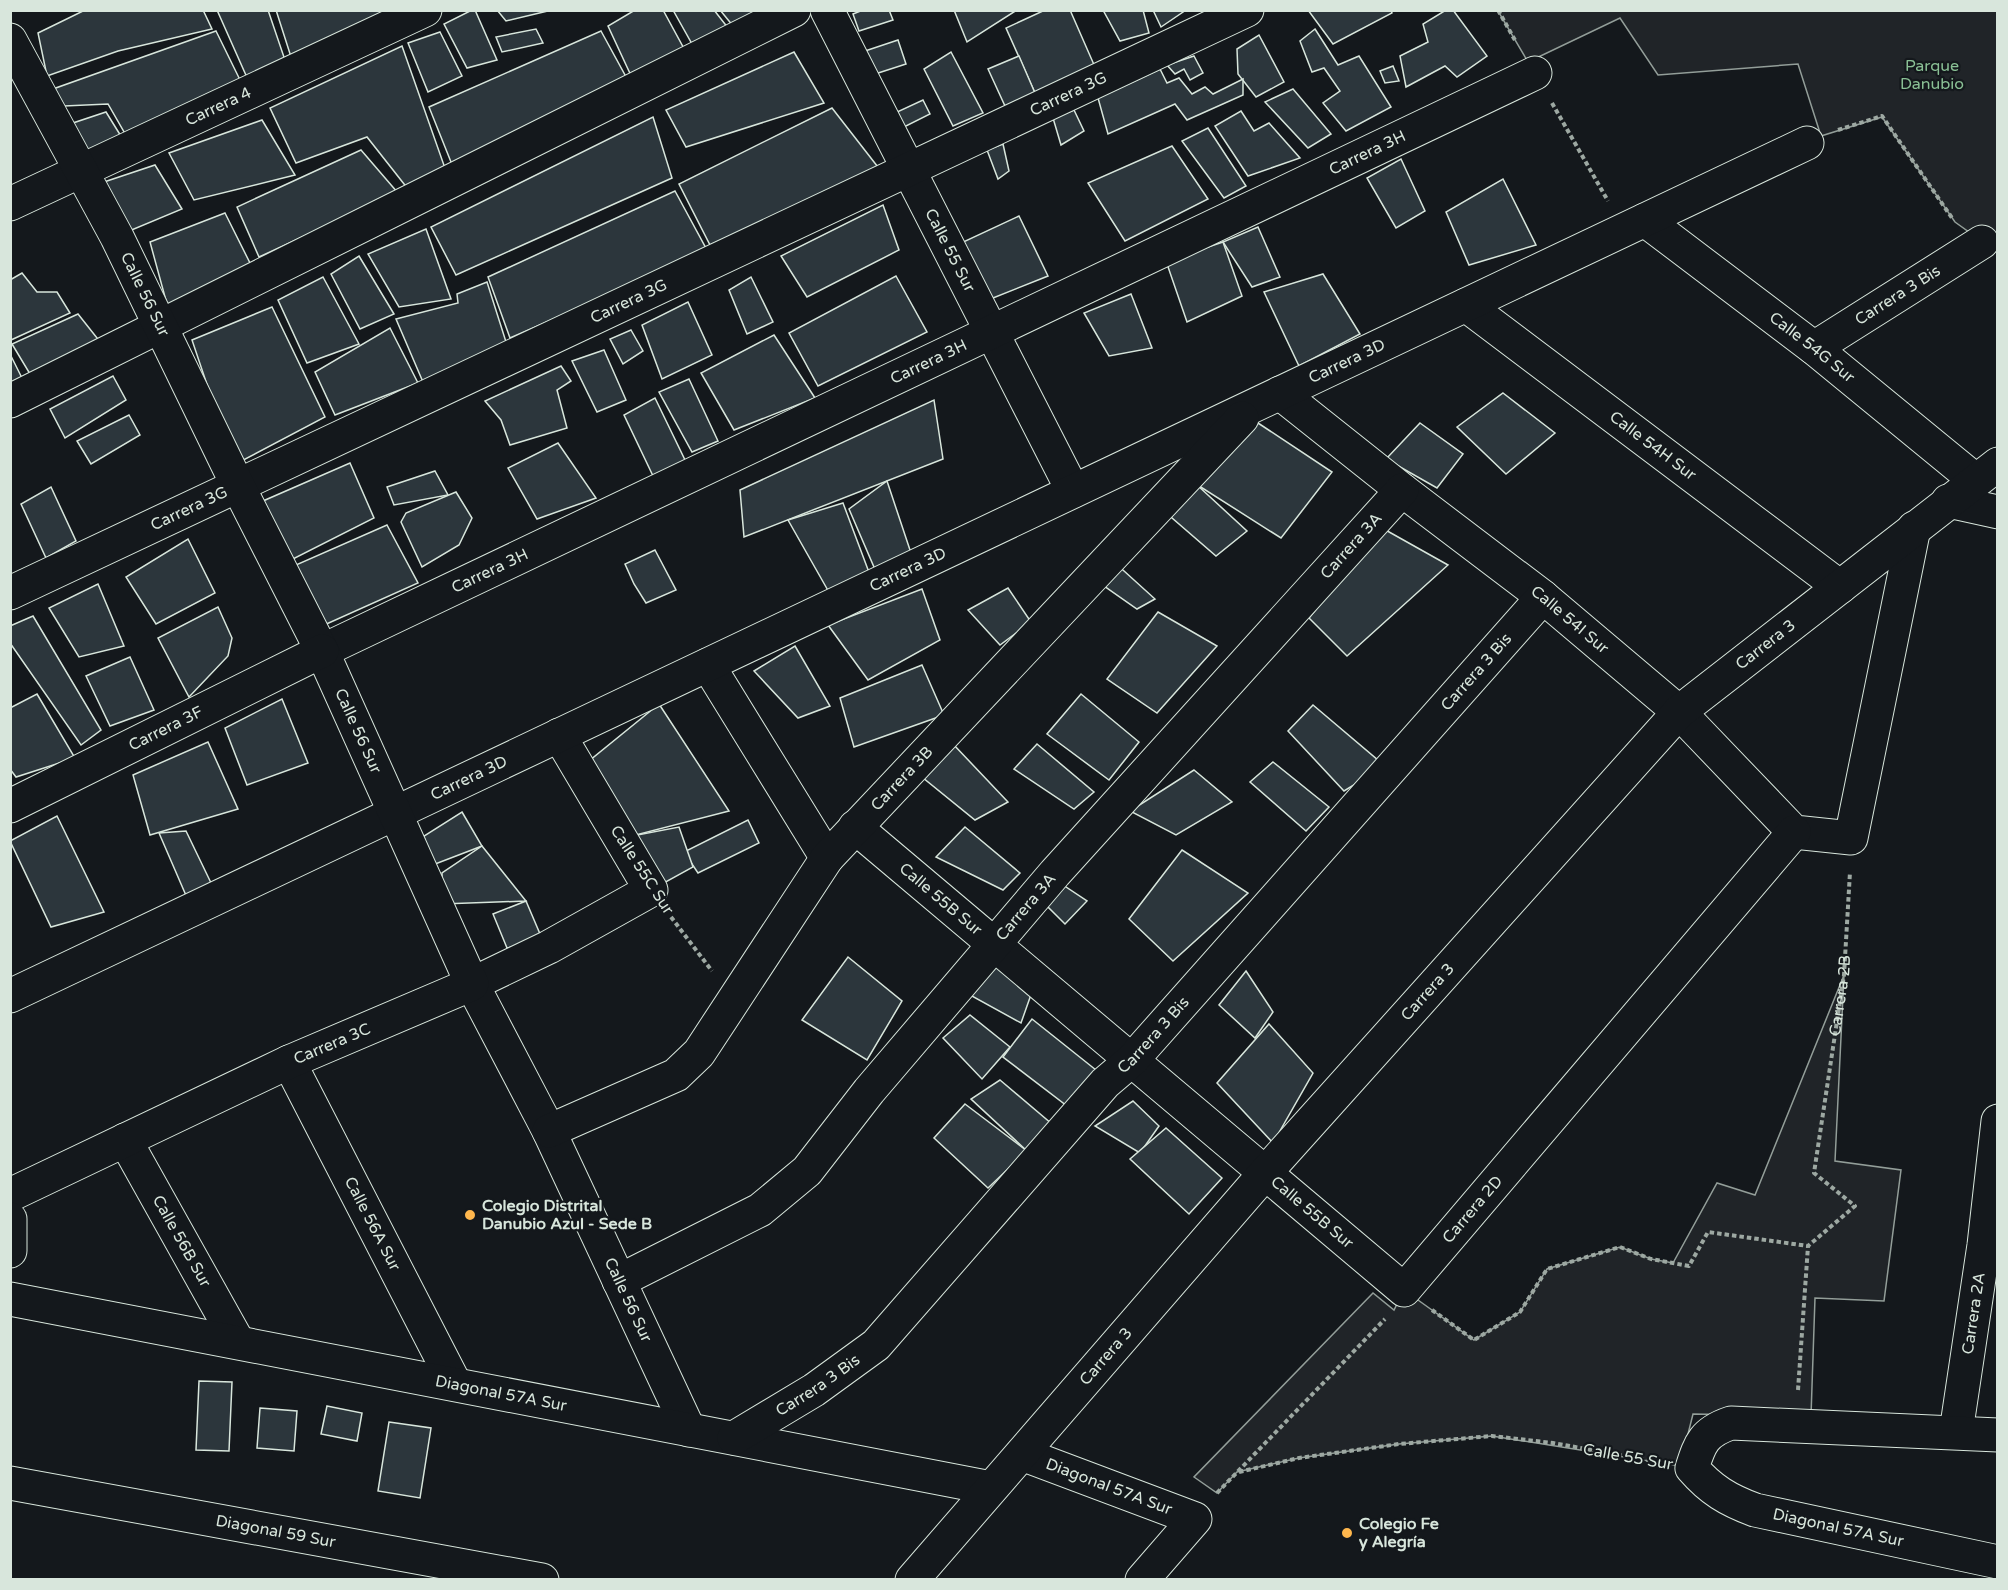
<svg xmlns="http://www.w3.org/2000/svg" width="2008" height="1590" font-family="'Varela Round',sans-serif">
<style>
.green{fill:#202428;stroke:#939e99;stroke-width:1.5}
.building{fill:#2c363c;stroke:#d8e6dc;stroke-width:1.5}
.lines{fill:none;stroke-linecap:round;stroke-linejoin:round}
.street-casing{stroke:#d8e6dc;stroke-width:35}
.secondary-casing{stroke:#d8e6dc;stroke-width:35}
.path{stroke:#9da8a2;stroke-width:4;stroke-dasharray:4.5 3;stroke-linecap:butt}
.street{stroke:#14181c;stroke-width:33}
.secondary{stroke:#14181c;stroke-width:33}
.poi-dot{fill:#ffb74d;stroke:#14181c;stroke-width:2}
.labels{text-anchor:middle;dominant-baseline:central;stroke-width:4.5;stroke-linejoin:round;paint-order:stroke}
.park-label{font-size:16px;fill:#8ac095;stroke:#14181c}
.street-label{font-size:16px;fill:#d8e6dc;stroke:#14181c}
.poi-label{font-size:16px;font-weight:bold;fill:#d8e6dc;stroke:#14181c;text-anchor:start}
</style>
<rect width="100%" height="100%" fill="#14181c"/>
<!-- green -->
<g class="green">
<path d="M1498,11H1997V252L1955,222L1882,117L1821,136L1798,64L1658,75L1620,18L1528,62Z"/>
<path d="M1844,975L1835,1161L1901,1170L1884,1301L1815,1298L1811,1416L1693,1414L1680,1466L1492,1436L1399,1444L1299,1458L1237,1472L1217,1493L1194,1477L1373,1293L1394,1310L1404,1290L1474,1340L1520,1312L1547,1269L1620,1247L1651,1259L1673,1263L1717,1183L1755,1195Z"/>
</g>
<!-- building -->
<g class="building">
<path d="M85,10H203L212,29L118,51L47,76L38,33Z"/>
<path d="M217,10H268L287,66L249,82Z"/>
<path d="M276,10H399L292,60Z"/>
<path d="M472,10H475L497,60L467,68L444,24Z"/>
<path d="M497,10H552L506,21Z"/>
<path d="M635,10H663L688,56L634,82L608,26Z"/>
<path d="M673,10H714L732,33L696,51Z"/>
<path d="M720,10H778L738,32Z"/>
<path d="M863,10H889L893,20L859,31L853,14Z"/>
<path d="M954,10H1017L967,42Z"/>
<path d="M1045,10H1070L1095,67L1035,93L1006,28Z"/>
<path d="M1103,10H1143L1149,33L1120,41Z"/>
<path d="M1153,10H1186L1161,27Z"/>
<path d="M1308,10H1391L1392,13L1333,44Z"/>
<path d="M1446,10H1453L1487,56L1457,77L1445,66L1406,87L1400,56L1428,42L1423,24Z"/>
<path d="M536,29L543,43L502,52L496,37Z"/>
<path d="M1315,29L1338,65L1359,56L1391,107L1346,131L1323,103L1340,91L1324,68L1312,72L1300,41Z"/>
<path d="M216,31L244,88L127,137L108,104L64,106L53,89Z"/>
<path d="M601,31L631,86L453,167L429,107Z"/>
<path d="M440,32L462,76L428,92L408,43Z"/>
<path d="M1259,35L1284,82L1256,97L1238,74L1237,49Z"/>
<path d="M898,40L906,64L872,75L865,51Z"/>
<path d="M402,46L446,171L408,189L367,137L296,163L270,108Z"/>
<path d="M794,52L824,103L686,147L666,110Z"/>
<path d="M951,52L983,113L953,126L924,69Z"/>
<path d="M1019,56L1035,93L1005,106L988,69Z"/>
<path d="M1194,56L1203,73L1190,80L1184,69L1175,74L1167,65Z"/>
<path d="M1393,66L1399,81L1385,83L1380,71Z"/>
<path d="M1160,69L1167,83L1179,78L1192,94L1205,87L1213,94L1243,79V95L1187,120L1175,104L1108,134L1098,98Z"/>
<path d="M1293,89L1331,134L1308,148L1265,102Z"/>
<path d="M923,100L930,114L904,127L897,112Z"/>
<path d="M832,108L881,171L710,245L679,184Z"/>
<path d="M1074,110L1084,131L1061,145L1053,118Z"/>
<path d="M1241,111L1254,131L1269,123L1300,158L1248,176L1215,126Z"/>
<path d="M106,112L124,141L86,158L64,126Z"/>
<path d="M653,117L672,178L456,275L431,227Z"/>
<path d="M262,120L295,175L194,200L169,153Z"/>
<path d="M1208,128L1246,186L1224,198L1182,141Z"/>
<path d="M1003,144L1009,171L998,179L987,150Z"/>
<path d="M1172,146L1208,199L1125,241L1088,183Z"/>
<path d="M361,150L398,193L259,257L237,207Z"/>
<path d="M1401,159L1425,211L1396,228L1367,178Z"/>
<path d="M155,165L182,209L122,234L101,183Z"/>
<path d="M1503,179L1536,245L1469,265L1446,212Z"/>
<path d="M675,191L708,252L510,338L488,277Z"/>
<path d="M883,205L899,250L807,297L781,256Z"/>
<path d="M225,213L254,271L168,308L150,242Z"/>
<path d="M1019,216L1048,276L988,300L961,243Z"/>
<path d="M1258,227L1280,277L1252,287L1223,242Z"/>
<path d="M426,229L451,299L399,307L368,254Z"/>
<path d="M1223,242L1242,296L1187,322L1166,261Z"/>
<path d="M359,256L394,314L360,329L331,274Z"/>
<path d="M22,273L37,292H57L70,313L11,340L10,280Z"/>
<path d="M1323,274L1360,334L1299,366L1264,292Z"/>
<path d="M896,276L927,332L818,386L789,333Z"/>
<path d="M323,277L359,344L307,363L278,300Z"/>
<path d="M751,277L773,322L747,334L729,290Z"/>
<path d="M487,282L507,345L423,382L396,319L458,303L457,294Z"/>
<path d="M1131,294L1152,348L1109,356L1084,313Z"/>
<path d="M688,302L712,355L662,379L642,325Z"/>
<path d="M272,307L325,417L234,465L192,340Z"/>
<path d="M78,314L101,343L33,379L12,344Z"/>
<path d="M390,328L418,383L335,415L315,372Z"/>
<path d="M631,330L643,351L623,364L610,339Z"/>
<path d="M774,335L815,398L734,430L701,373Z"/>
<path d="M604,350L626,400L597,412L572,361Z"/>
<path d="M10,354L24,382L10,388Z"/>
<path d="M561,366L571,381L557,390L567,428L510,445L501,420L485,401Z"/>
<path d="M113,376L126,400L65,438L50,409Z"/>
<path d="M689,379L718,441L692,452L659,392Z"/>
<path d="M1503,393L1555,433L1506,474L1457,427Z"/>
<path d="M655,398L685,460L654,478L624,415Z"/>
<path d="M934,400L943,459L744,537L740,490Z"/>
<path d="M129,415L140,435L91,464L77,441Z"/>
<path d="M1258,423L1332,472L1281,538L1196,484Z"/>
<path d="M1420,423L1463,454L1437,488L1386,459Z"/>
<path d="M558,443L596,498L537,519L508,468Z"/>
<path d="M350,463L374,518L291,560L263,501Z"/>
<path d="M435,471L448,495L394,505L387,487Z"/>
<path d="M887,481L914,562L877,574L849,509Z"/>
<path d="M1196,484L1247,531L1216,556L1164,511Z"/>
<path d="M51,487L76,541L46,558L21,504Z"/>
<path d="M456,492L472,518L459,545L422,567L401,522L406,513Z"/>
<path d="M843,503L873,583L830,594L788,520Z"/>
<path d="M387,525L418,583L322,626L289,568Z"/>
<path d="M1382,528L1448,565L1347,656L1309,618Z"/>
<path d="M188,539L215,593L156,624L126,577Z"/>
<path d="M655,550L676,590L646,603L634,584L625,564Z"/>
<path d="M1113,561L1155,599L1137,609L1097,581Z"/>
<path d="M98,584L124,646L79,657L49,608Z"/>
<path d="M1008,588L1031,622L1000,645L968,610Z"/>
<path d="M922,589L940,640L868,680L828,625Z"/>
<path d="M218,607L232,638L228,656L189,697L158,638Z"/>
<path d="M1158,612L1217,646L1157,713L1107,679Z"/>
<path d="M33,616L101,730L81,745L10,643V626Z"/>
<path d="M795,646L830,706L798,718L754,671Z"/>
<path d="M130,657L154,710L110,726L86,676Z"/>
<path d="M922,665L944,715L854,747L840,698Z"/>
<path d="M37,694L75,758L16,777L10,769V708Z"/>
<path d="M1081,694L1139,742L1109,780L1047,734Z"/>
<path d="M282,699L308,763L247,785L225,728Z"/>
<path d="M659,704L729,811L632,836L589,761Z"/>
<path d="M1313,705L1385,766L1344,791L1288,731Z"/>
<path d="M208,742L238,809L150,835L133,775Z"/>
<path d="M953,744L1008,802L975,820L917,773Z"/>
<path d="M1037,744L1094,792L1074,809L1014,769Z"/>
<path d="M1273,762L1329,807L1306,831L1250,782Z"/>
<path d="M1194,770L1232,802L1176,835L1130,811Z"/>
<path d="M462,812L482,846L430,866L424,836Z"/>
<path d="M57,816L104,912L51,927L10,841Z"/>
<path d="M748,820L759,843L698,873L684,852Z"/>
<path d="M679,827L693,867L653,889L632,836Z"/>
<path d="M965,827L1020,873L1003,890L936,857Z"/>
<path d="M186,831L213,887L191,907L159,833Z"/>
<path d="M482,846L526,901L442,904V873Z"/>
<path d="M1182,850L1248,893L1173,961L1129,919Z"/>
<path d="M1054,879L1087,901L1065,924L1043,902Z"/>
<path d="M526,901L543,941L507,948L493,914Z"/>
<path d="M848,957L902,1001L867,1060L802,1020Z"/>
<path d="M992,960L1033,989L1021,1023L970,995Z"/>
<path d="M1246,971L1273,1012L1255,1038L1219,1005Z"/>
<path d="M970,1015L1010,1047L982,1079L943,1038Z"/>
<path d="M1032,1019L1101,1074L1071,1109L1003,1057Z"/>
<path d="M1269,1024L1313,1073L1273,1143L1217,1083Z"/>
<path d="M1000,1080L1052,1124L1027,1151L971,1099Z"/>
<path d="M1133,1101L1159,1126L1140,1153L1095,1126Z"/>
<path d="M965,1104L1027,1151L988,1188L934,1138Z"/>
<path d="M1166,1128L1222,1178L1189,1214L1130,1159Z"/>
<path d="M199,1381L232,1382L229,1451L196,1450Z"/>
<path d="M327,1406L362,1413L357,1441L321,1434Z"/>
<path d="M260,1408L297,1411L294,1451L257,1448Z"/>
<path d="M389,1422L431,1428L420,1498L378,1491Z"/>
</g>
<g class="lines">
<!-- street casing -->
<g class="street-casing">
<g id="street">
<path id="s2" d="M827,10L1073,491"/>
<path id="s3" d="M10,204L425,10"/>
<path id="s4" d="M1645,220L1814,348L1975,480"/>
<path id="s5" d="M1466,305L1840,587"/>
<path id="s6" d="M1814,348L1982,242"/>
<path id="s7" d="M1280,393L1402,490L1543,597L1679,712L1794,832L1851,838L1914,528"/>
<path d="M10,401L794,10"/>
<path d="M1948,501L1998,512"/>
<path id="s8" d="M10,593L1247,10"/>
<path id="s9" d="M322,651L1535,73"/>
<path d="M708,665L827,858"/>
<path id="s10" d="M559,735L651,890L549,947L472,984L549,1131L689,1430"/>
<path id="s11" d="M855,827L1404,1290L1794,832"/>
<path id="s12" d="M10,996L1807,143"/>
<path id="s13" d="M289,1062L455,1384"/>
<path id="s14" d="M549,1131L676,1075L699,1053L827,858L1242,418"/>
<path id="s15" d="M125,1140L238,1342"/>
<path id="s16" d="M619,1281L760,1210L807,1171L869,1091L1055,873L1402,490"/>
<path id="s17" d="M10,1299L991,1488"/>
<path id="s18" d="M1956,1432L1984,1245L1998,1121"/>
<path id="s19" d="M1998,1435L1731,1423C1704,1432 1700,1443 1692,1468C1711,1490 1728,1500 1755,1510L1998,1562"/>
<path id="s20" d="M734,1438L814,1390L876,1345L1105,1083L1132,1060L1543,597"/>
<path id="s21" d="M1022,1454L1195,1519L1142,1580"/>
<path id="s22" d="M10,1483L542,1580"/>
<path id="s23" d="M912,1580L1266,1172L1679,712L1998,464"/>
</g>
</g>
<!-- secondary casing -->
<g class="secondary-casing">
<g id="secondary">
<path id="s24" d="M10,40L117,237L238,486L322,651L472,984L289,1062L10,1195"/>
<path id="s25" d="M10,806L322,651"/>
<path d="M10,1219V1251"/>
</g>
</g>
<!-- path -->
<g class="path">
<path d="M1498,10L1516,42"/>
<path d="M1552,103L1608,201"/>
<path d="M1838,130L1882,116L1952,218"/>
<path d="M671,917L712,971"/>
<path d="M1432,1310L1474,1340L1520,1312L1547,1269L1620,1247L1651,1259L1689,1266L1708,1232L1808,1246"/>
<path id="s1" d="M1798,1390L1808,1246L1855,1206L1814,1173L1844,975L1850,872"/>
<path d="M1239,1472L1299,1458L1399,1444L1492,1436L1553,1443L1658,1462"/>
<path d="M1217,1493L1385,1319"/>
</g>
<!-- street -->
<use href="#street" class="street"/>
<!-- secondary -->
<use href="#secondary" class="secondary"/>
</g>
<!-- markers -->
<g class="poi-dot">
<circle cx="470" cy="1215" r="6"/>
<circle cx="1347" cy="1533" r="6"/>
</g>
<g class="labels">
<!-- park labels -->
<g class="park-label">
<text x="1932" y="66">Parque<tspan x="1932" dy="18">Danubio</tspan></text>
</g>
<!-- street labels -->
<g class="street-label">
<text stroke="none"><textPath href="#s8" startOffset="1170">Carrera 3G</textPath></text>
<text stroke="none"><textPath href="#s3" startOffset="230">Carrera 4</textPath></text>
<text stroke="none"><textPath href="#s9" startOffset="1158">Carrera 3H</textPath></text>
<text stroke="none"><textPath href="#s2" startOffset="270">Calle 55 Sur</textPath></text>
<text stroke="none"><textPath href="#s24" startOffset="288">Calle 56 Sur</textPath></text>
<text stroke="none"><textPath href="#s6" startOffset="99">Carrera 3 Bis</textPath></text>
<text stroke="none"><textPath href="#s8" startOffset="684">Carrera 3G</textPath></text>
<text stroke="none"><textPath href="#s4" startOffset="210">Calle 54G Sur</textPath></text>
<text stroke="none"><textPath href="#s12" startOffset="1480">Carrera 3D</textPath></text>
<text stroke="none"><textPath href="#s9" startOffset="672">Carrera 3H</textPath></text>
<text stroke="none"><textPath href="#s5" startOffset="234">Calle 54H Sur</textPath></text>
<text stroke="none"><textPath href="#s8" startOffset="198">Carrera 3G</textPath></text>
<text stroke="none"><textPath href="#s16" startOffset="1048">Carrera 3A</textPath></text>
<text stroke="none"><textPath href="#s12" startOffset="994">Carrera 3D</textPath></text>
<text stroke="none"><textPath href="#s9" startOffset="186">Carrera 3H</textPath></text>
<text stroke="none"><textPath href="#s7" startOffset="368">Calle 54I Sur</textPath></text>
<text stroke="none"><textPath href="#s23" startOffset="1268">Carrera 3</textPath></text>
<text stroke="none"><textPath href="#s20" startOffset="1072">Carrera 3 Bis</textPath></text>
<text stroke="none"><textPath href="#s25" startOffset="174">Carrera 3F</textPath></text>
<text stroke="none"><textPath href="#s24" startOffset="774">Calle 56 Sur</textPath></text>
<text stroke="none"><textPath href="#s12" startOffset="508">Carrera 3D</textPath></text>
<text stroke="none"><textPath href="#s14" startOffset="513">Carrera 3B</textPath></text>
<text transform="translate(642 870) rotate(57)">Calle 55C Sur</text>
<text stroke="none"><textPath href="#s11" startOffset="112">Calle 55B Sur</textPath></text>
<text stroke="none"><textPath href="#s16" startOffset="562">Carrera 3A</textPath></text>
<text stroke="none"><textPath href="#s23" startOffset="782">Carrera 3</textPath></text>
<text stroke="none"><textPath href="#s1" startOffset="438">Carrera 2B</textPath></text>
<text stroke="none"><textPath href="#s20" startOffset="586">Carrera 3 Bis</textPath></text>
<text transform="translate(332 1044) rotate(-23)">Carrera 3C</text>
<text stroke="none"><textPath href="#s11" startOffset="824">Carrera 2D</textPath></text>
<text stroke="none"><textPath href="#s11" startOffset="598">Calle 55B Sur</textPath></text>
<text stroke="none"><textPath href="#s13" startOffset="182">Calle 56A Sur</textPath></text>
<text stroke="none"><textPath href="#s15" startOffset="116">Calle 56B Sur</textPath></text>
<text stroke="none"><textPath href="#s10" startOffset="735">Calle 56 Sur</textPath></text>
<text stroke="none"><textPath href="#s18" startOffset="120">Carrera 2A</textPath></text>
<text stroke="none"><textPath href="#s23" startOffset="296">Carrera 3</textPath></text>
<text stroke="none"><textPath href="#s20" startOffset="99">Carrera 3 Bis</textPath></text>
<text stroke="none"><textPath href="#s17" startOffset="500">Diagonal 57A Sur</textPath></text>
<text transform="translate(1628 1457) rotate(10)">Calle 55 Sur</text>
<text stroke="none"><textPath href="#s21" startOffset="93">Diagonal 57A Sur</textPath></text>
<text stroke="none"><textPath href="#s19" startOffset="492">Diagonal 57A Sur</textPath></text>
<text stroke="none"><textPath href="#s22" startOffset="270">Diagonal 59 Sur</textPath></text>
</g>
<!-- poi labels -->
<g class="poi-label">
<text x="482" y="1206">Colegio Distrital<tspan x="482" dy="18">Danubio Azul - Sede B</tspan></text>
<text x="1359" y="1524">Colegio Fe<tspan x="1359" dy="18">y Alegría</tspan></text>
</g>
</g>
<!-- border -->
<rect width="2008" height="1590" fill="none" stroke="#d8e6dc" stroke-width="24"/>
</svg>
